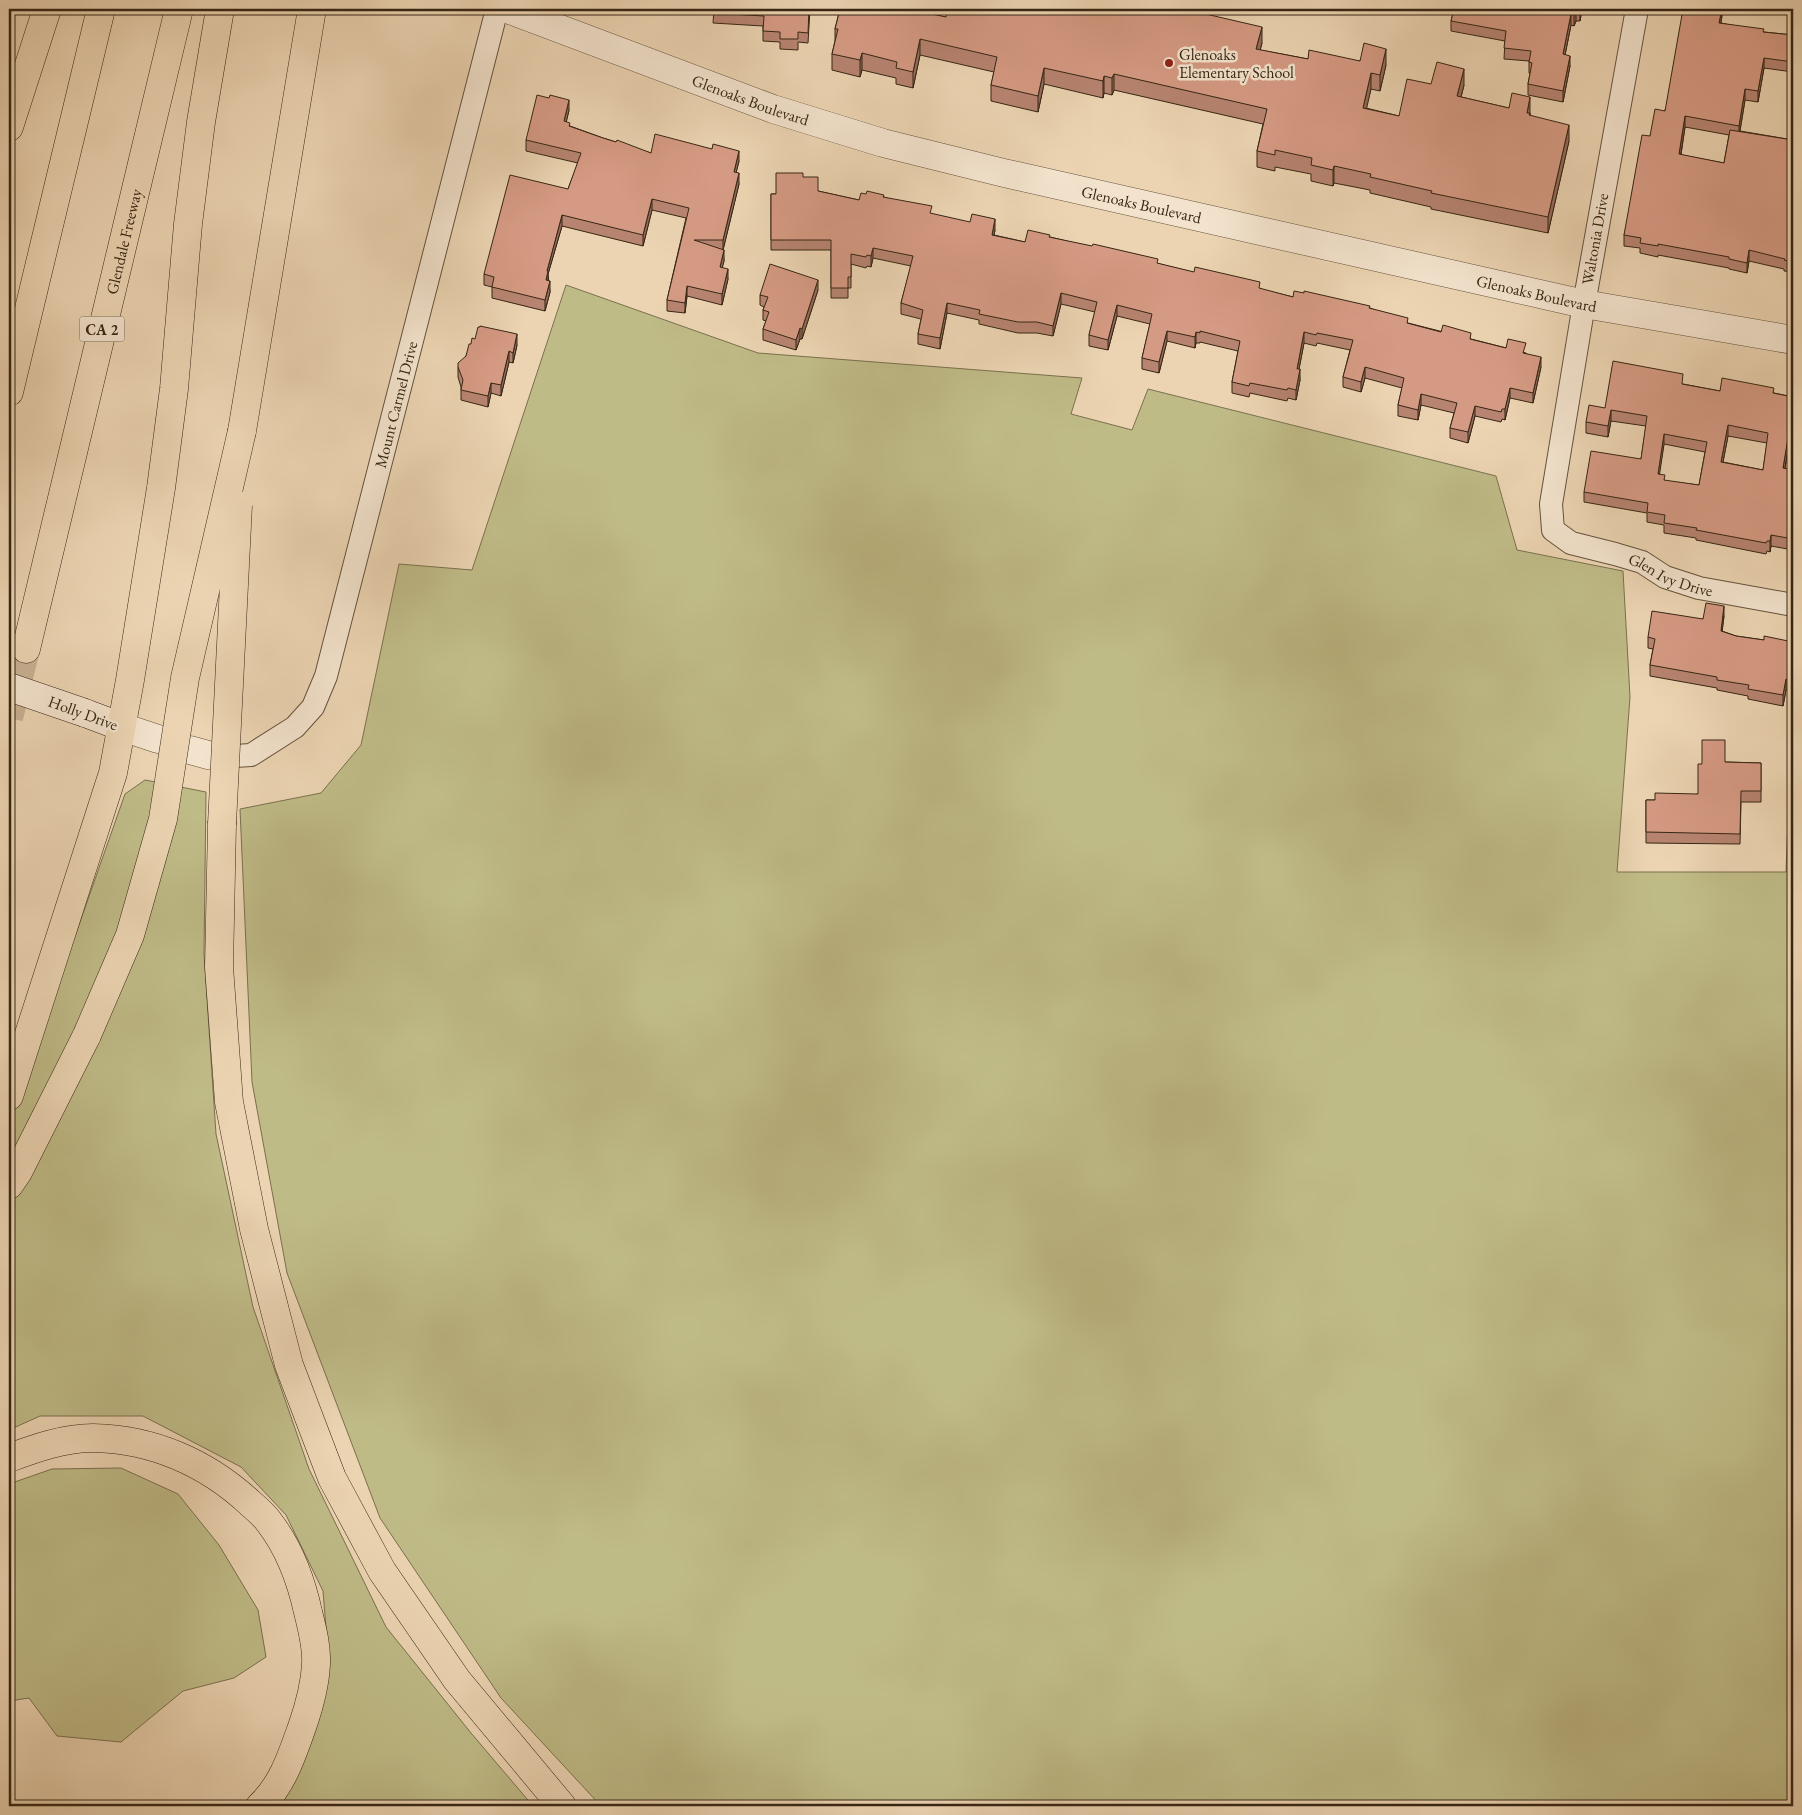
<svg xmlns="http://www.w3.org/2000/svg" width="1802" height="1815" font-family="'EB Garamond',serif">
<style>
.green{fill:#bfbb87;stroke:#7a704e}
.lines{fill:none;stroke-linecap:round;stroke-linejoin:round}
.motorway-tunnel{stroke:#c8b192;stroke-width:28;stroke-dasharray:28 14;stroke-linecap:butt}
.minor-casing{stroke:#64523c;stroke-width:24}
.tertiary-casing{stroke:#64523c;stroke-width:29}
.secondary-casing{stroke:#362614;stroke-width:29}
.motorway-casing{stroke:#362614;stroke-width:29}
.minor{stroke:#f3e3cd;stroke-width:22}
.tertiary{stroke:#f3e3cd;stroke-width:28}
.secondary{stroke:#f3e3cd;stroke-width:28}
.motorway{stroke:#ecd4b2;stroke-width:28}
.secondary-bridge-casing{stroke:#362614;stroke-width:29;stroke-linecap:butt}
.motorway-bridge-casing{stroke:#362614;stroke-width:29;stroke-linecap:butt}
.secondary-bridge{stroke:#f3e3cd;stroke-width:28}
.motorway-bridge{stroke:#ecd4b2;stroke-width:28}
.wall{fill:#b78471;stroke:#362614;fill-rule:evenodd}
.shaded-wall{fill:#956c5c;stroke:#362614}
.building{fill:#d59a83;stroke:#362614;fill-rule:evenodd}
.poi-dot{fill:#8f2418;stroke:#f3e3cd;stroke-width:2}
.labels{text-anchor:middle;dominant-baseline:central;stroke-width:5;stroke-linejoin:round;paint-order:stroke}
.shield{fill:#f3e3cd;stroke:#6f5f4c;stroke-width:1}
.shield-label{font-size:15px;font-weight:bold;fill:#362614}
.poi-label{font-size:16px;fill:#362614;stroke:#f3e3cd;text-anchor:start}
.street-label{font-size:16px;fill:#362614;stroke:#f3e3cd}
</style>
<rect width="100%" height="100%" fill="#ecd4b2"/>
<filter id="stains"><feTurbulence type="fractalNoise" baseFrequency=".004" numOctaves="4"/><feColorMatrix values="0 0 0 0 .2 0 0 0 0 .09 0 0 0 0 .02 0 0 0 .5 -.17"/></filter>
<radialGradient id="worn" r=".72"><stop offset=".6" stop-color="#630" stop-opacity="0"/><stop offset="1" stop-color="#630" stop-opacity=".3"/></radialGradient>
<!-- green -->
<g class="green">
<path d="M566,285L758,353L1082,378L1071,414L1132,430L1148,389L1496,476L1517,550L1623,571L1630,697L1617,872H1786L1791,738H1793V1806H601L501,1698L380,1518L287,1273L252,1082L240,809L321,793L361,745L399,564L472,570Z"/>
<path d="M145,780L206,792L204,954L216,1134L253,1307L309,1469L386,1627L471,1733L533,1806H270L328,1652L323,1591L286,1515L241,1467L143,1416H40L9,1430V1124L125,794Z"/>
<path d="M121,1468L178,1494L219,1545L258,1610L266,1657L234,1678L183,1691L121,1742L57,1736L29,1698L9,1701V1484L52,1469Z"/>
</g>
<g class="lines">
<!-- motorway-tunnel -->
<path class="motorway-tunnel" d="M9,718L26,649"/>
<!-- minor casing -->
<g class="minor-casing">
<g id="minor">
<path id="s1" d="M1637,9L1584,304L1551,504L1553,530L1571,543L1615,554L1642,562L1665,577L1699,588L1793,605"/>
<path id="s2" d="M235,756L251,755L295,727L313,707L326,676L497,9"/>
</g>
</g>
<!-- tertiary casing -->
<g class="tertiary-casing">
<g id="tertiary">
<path id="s3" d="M507,9L773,109L883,143L1004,173L1584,304L1793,340"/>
<path d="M122,727L158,739"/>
<path d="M190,750L208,755"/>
</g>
</g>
<!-- secondary casing -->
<g class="secondary-casing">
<path id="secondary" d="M85,713L122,727"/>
</g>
<!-- motorway casing -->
<g class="motorway-casing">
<g id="motorway">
<path d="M9,127L47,9"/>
<path d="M9,392L101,9"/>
<path d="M242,431L312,9"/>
<path id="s4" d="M26,649L179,9"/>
<path d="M222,824L219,967L229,1102L254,1229L289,1365L332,1478L382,1571L457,1680L562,1806"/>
<path d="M9,1096L113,773L130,680L161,488L174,389L188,224L201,122L220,9"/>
<path d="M9,1185L18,1172L87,1035"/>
<path d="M9,1458C36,1448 64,1438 93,1438C153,1439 207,1463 250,1503C257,1509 264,1515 269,1522C289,1548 301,1580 308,1612C312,1628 317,1647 316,1664C315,1685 309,1707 302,1727C292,1755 282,1786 260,1806"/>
</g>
</g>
<!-- minor -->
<use href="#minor" class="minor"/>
<!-- tertiary -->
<use href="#tertiary" class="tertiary"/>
<!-- secondary -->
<use href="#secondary" class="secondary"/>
<!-- motorway -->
<use href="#motorway" class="motorway"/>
<!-- secondary-bridge casing -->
<g class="secondary-bridge-casing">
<path id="secondary-bridge" d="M9,687L85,713"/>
</g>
<!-- motorway-bridge casing -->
<g class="motorway-bridge-casing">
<g id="motorway-bridge">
<path d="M222,824L238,505"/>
<path d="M87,1035L130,935L163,819L185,678L242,431"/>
</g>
</g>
<!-- secondary-bridge -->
<use href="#secondary-bridge" class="secondary-bridge"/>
<!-- motorway-bridge -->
<use href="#motorway-bridge" class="motorway-bridge"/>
</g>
<!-- wall -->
<g class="wall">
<path d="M714,9H810L808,43L798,42V50L780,49V42L763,41V26L713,23Z"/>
<path d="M840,9H912V10L946,17L1262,43L1260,50L1308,59L1360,61L1386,65L1380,91L1371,89L1366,108L1399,116L1431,84L1464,85L1461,97L1530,113V115L1569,141L1548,233L1431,209V207L1370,193V190L1334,183L1333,186L1311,181V174L1275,167V171L1257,167V151L1263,124L1114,90L1112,95L1104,93L1103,98L1044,84L1038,112L991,101V85L994,72L920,55L913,88L896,84V78L862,70L860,77L832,70V54L835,41V29Z"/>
<path d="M1454,9H1582L1580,21H1576L1574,26L1571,25L1565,55L1570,66L1563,102L1528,95V84L1530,73H1529V61L1504,59L1505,41L1451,31V21Z"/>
<path d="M1723,9L1721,23L1764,32L1793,35V72L1764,68L1758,102L1745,100L1740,131L1793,140V272L1784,271V269L1749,261L1747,273L1729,269V268L1658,255V257L1640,253V248L1624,246V235L1650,136ZM1685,127L1729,135L1724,163L1681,155Z"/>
<path d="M1778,9H1793V12Z"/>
<path d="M569,110L566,122L570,126L603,138L651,153L739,161L736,172L739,184L723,250L724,261L722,267L728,279L722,305L687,296L685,313L667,311V300L686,218L652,210L643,246L562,226L548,274L550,292L545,311L492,298V287L484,285V274L568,189L578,163L526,151V140Z"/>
<path d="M803,177L818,191L859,200L884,197L932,214L995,230L994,235L1025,242L1050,237L1293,297L1370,308L1408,323L1526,353L1541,367L1533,403L1510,398L1505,420L1502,419L1501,422L1475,416L1468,443L1450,438V428L1454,413L1421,405L1418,420L1398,416V405L1402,388L1365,378L1361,392L1343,387V377L1350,350L1317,343L1316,346L1304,343L1299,369L1300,380L1296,400L1288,398L1287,401L1250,393L1249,397L1232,393V382L1238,351L1200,342V343H1196L1195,348L1167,341L1159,373L1142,369V358L1150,324L1117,316L1108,350L1089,346V335L1095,312L1061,304L1053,336L1037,333H1018L979,324V320L947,313L940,349L918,344V334L921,319L901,314V303L911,266L873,258L871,267L867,266L866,268L851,264V288H848V298H831V250H771V194H776Z"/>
<path d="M818,290L802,339H800L796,350L763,340V329L766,321L763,320V310L764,307L760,305V295Z"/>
<path d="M471,344L517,345L513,363L509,362L501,396L491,393L488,407L461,400V387L458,377V367L466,356Z"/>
<path d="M1683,384L1720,391L1774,393L1793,397V444L1789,443L1785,469L1793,470V550L1771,546L1770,552L1767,551L1766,554L1696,540V538L1664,533V525L1647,522V513L1584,502V492L1641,459L1646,426L1611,421L1608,437L1586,433V422L1605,408ZM1728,436L1767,443L1763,470L1723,462ZM1664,444L1705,452L1699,485L1665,481L1659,474Z"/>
<path d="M1724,616L1722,631L1736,636L1764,640L1793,642V691L1786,690L1783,706L1748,699V696L1717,690V688L1650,676V665L1653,649L1648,648V637L1703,619Z"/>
<path d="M1725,762L1761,763V802H1741L1740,844L1646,843V800H1655L1698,794Z"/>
</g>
<!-- shaded-wall -->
<g class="shaded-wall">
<path d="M1580,9H1582L1580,21Z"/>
<path d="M1722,9H1723L1719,33V23Z"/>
<path d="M1576,10V21L1574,26V15Z"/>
<path d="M1571,14V25L1563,65V54Z"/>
<path d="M1262,27V43L1256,66V49Z"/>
<path d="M920,39V55L913,88V72Z"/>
<path d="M1386,49V65L1380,91V75Z"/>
<path d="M862,53V70L860,77V60Z"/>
<path d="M1570,56V66L1563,102V91Z"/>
<path d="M1764,58V68L1758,102V91Z"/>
<path d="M1044,68V84L1038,112V96Z"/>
<path d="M1464,69V85L1457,113V96Z"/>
<path d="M1371,73V89L1363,124V108Z"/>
<path d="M1114,74V90L1112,95V78Z"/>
<path d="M1104,76V93L1103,98V81Z"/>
<path d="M1745,89V100L1739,136V126Z"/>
<path d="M1530,97V129L1527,113Z"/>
<path d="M569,100V110L564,132V121Z"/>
<path d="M1685,116V127L1679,165V154Z"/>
<path d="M1569,125V141L1548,233V217Z"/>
<path d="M739,151V161L734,182V172Z"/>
<path d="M1334,166V183L1333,186V170Z"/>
<path d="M739,173V184L723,250V240Z"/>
<path d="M652,199V210L643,246V235Z"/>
<path d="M562,215V226L548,274V282L546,280L547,271Z"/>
<path d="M995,219V230L992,245V235Z"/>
<path d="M873,248V258L871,267V256Z"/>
<path d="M724,250V261L720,277V267Z"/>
<path d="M1749,250V261L1747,273V263Z"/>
<path d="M728,269V279L722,305V294Z"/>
<path d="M818,280V290L802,339V329Z"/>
<path d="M550,281V292L545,311V300Z"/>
<path d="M687,286V296L685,313V303Z"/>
<path d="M1061,293V304L1053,336V326Z"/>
<path d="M947,303V313L940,349V338Z"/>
<path d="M1117,305V316L1108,350V340Z"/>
<path d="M800,328V339L796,350V340Z"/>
<path d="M1167,331V341L1159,373V362Z"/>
<path d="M1196,332V343L1195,348V337Z"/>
<path d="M1304,332V343L1297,379V369Z"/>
<path d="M517,334V345L513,363V353Z"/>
<path d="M509,351V362L501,396V385Z"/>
<path d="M1541,357V367L1533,403V393Z"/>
<path d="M1365,367V378L1361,392V382Z"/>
<path d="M1300,369V380L1296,400V390Z"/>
<path d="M491,383V393L488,407V396Z"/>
<path d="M1510,388V398L1505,420V409Z"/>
<path d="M1421,394V405L1418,420V410Z"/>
<path d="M1475,406V416L1468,443V432Z"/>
<path d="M1611,410V421L1608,437V426Z"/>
<path d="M1728,425V436L1721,472V462Z"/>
<path d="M1789,432V443L1783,479V468Z"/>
<path d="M1664,434V444L1658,485V474Z"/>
<path d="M1771,535V546L1770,552V541Z"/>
<path d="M1724,606V616L1721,641V631Z"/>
<path d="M1786,679V690L1783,706V695Z"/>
</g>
<!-- building -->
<g class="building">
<path d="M714,9H809L808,33L798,32V39H780V32L763,31L764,16L713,13Z"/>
<path d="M840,9H908L946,17L948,9H1083L1093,11L1094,9H1132L1142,11L1143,9L1149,10V9H1184L1262,27L1256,49L1308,59L1309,50L1360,61L1364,43L1386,49L1380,75L1371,73L1363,108L1399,116L1407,79L1431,84L1437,62L1464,69L1457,96L1509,108L1512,93L1530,97L1527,113H1530L1529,115L1569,125L1548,217L1431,193L1432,191L1370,177L1371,174L1334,166L1333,170L1311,165L1312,158L1275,150V155L1257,151L1267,109L1114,74L1112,78L1104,76L1103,81L1044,68L1038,96L991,85L997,57L920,39L913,72L896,68L897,62L862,53L860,60L832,54L838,29H835Z"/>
<path d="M1454,9H1580V10H1576L1574,15L1571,14L1563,54L1570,56L1563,91L1528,84L1532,63L1529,62L1531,51L1504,48L1506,31L1451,21Z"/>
<path d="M1683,9H1722L1719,23L1764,29L1763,32L1793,35V62L1764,58L1758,91L1745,89L1739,126L1685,116L1679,154L1724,163L1730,130L1793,140V262L1784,260L1785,259L1749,250L1747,263L1729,259V257L1658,244V246L1640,243L1641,238L1624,235L1642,135L1650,136L1655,109L1665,111Z"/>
<path d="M537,95L549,98L550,95L569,100L564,121L570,123L569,126L603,138L616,142L617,140L651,153L655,134L712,149L713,144L739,151L734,172L739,173L723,240H694L724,250L720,267L728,269L722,294L687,286L685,303L667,300L689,208L652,199L643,235L562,215L547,271H548L546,280L550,281L545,300L492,287L494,277L484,274L510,175L568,189L581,153L526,140Z"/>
<path d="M776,173H803V177H818V191L859,200L861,193L866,194L867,191L884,195L883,197L932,206L930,213L970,222L972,214L995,219L992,235L1025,242L1028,230L1050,235L1049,237L1092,246L1093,244L1158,259L1157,263L1194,272L1195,267L1260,282L1259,288L1293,297L1294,291L1304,293V291L1370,306L1369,308L1408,318L1407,323L1441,332L1443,325L1471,333L1470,339L1506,348L1508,339L1526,343L1523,353L1541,357L1533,393L1510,388L1505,409H1502L1501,412L1475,406L1468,432L1450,428L1457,403L1421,394L1418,410L1398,405L1404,378L1365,367L1361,382L1343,377L1353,340L1317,333L1316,335L1304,332L1297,369H1300L1296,390L1288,388L1287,390L1250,383L1249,386L1232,382L1240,341L1200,331V333L1196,332L1195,337L1167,331L1159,362L1142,358L1152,314L1117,305L1108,340L1089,335L1097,302L1061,293L1053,326L1037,322H1018L979,314L980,310L947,303L940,338L918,334L923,310L901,303L913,256L873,248L871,256L867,255L866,257L851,254V277H848V288H831V240H771V194H776Z"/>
<path d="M770,264L818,280L802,329L800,328L796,340L763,329L769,312L763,310L768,297L760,295Z"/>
<path d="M480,326L517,334L513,353L509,351L501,385L491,383L488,396L461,390L463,380L458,367V363L466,356L469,344H471L472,338L475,339L478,327H480Z"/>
<path d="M1613,361L1683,374L1682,384L1720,391L1722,378L1774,388L1773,393L1793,397V434L1789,432L1783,468L1793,470V539L1771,535L1770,541H1767L1766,543L1696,530L1697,528L1664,523L1665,515L1647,512L1648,503L1584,492L1591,451L1641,459L1647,416L1611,410L1608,426L1586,422L1589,405L1605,408ZM1728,425L1768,433L1763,470L1721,462ZM1664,434L1707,442L1699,485L1664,480L1665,475L1658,474Z"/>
<path d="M1706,603L1724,606L1721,631L1736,636L1764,640V636L1793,642V681L1786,679L1783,695L1748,689L1749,685L1717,680V677L1650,665L1655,639L1648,637L1652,611L1703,619Z"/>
<path d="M1702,740H1725V762L1761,763V791H1741L1740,834L1646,832V800H1655V793L1698,794V764H1702Z"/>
</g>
<!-- markers -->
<circle class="poi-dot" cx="1169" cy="63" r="5"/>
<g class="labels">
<!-- shield labels -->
<rect class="shield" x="79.5" y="316.5" width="45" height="25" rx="4"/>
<g class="shield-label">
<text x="102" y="329">CA 2</text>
</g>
<!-- poi labels -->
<g class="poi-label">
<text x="1179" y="54">Glenoaks<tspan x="1179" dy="18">Elementary School</tspan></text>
</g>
<!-- street labels -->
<g class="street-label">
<text stroke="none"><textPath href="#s3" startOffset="260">Glenoaks Boulevard</textPath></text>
<text stroke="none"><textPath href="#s3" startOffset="665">Glenoaks Boulevard</textPath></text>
<text transform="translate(1595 239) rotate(-80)">Waltonia Drive</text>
<text stroke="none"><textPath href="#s4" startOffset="419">Glendale Freeway</textPath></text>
<text stroke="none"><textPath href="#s3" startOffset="1070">Glenoaks Boulevard</textPath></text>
<text stroke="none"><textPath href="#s2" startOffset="409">Mount Carmel Drive</textPath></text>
<text stroke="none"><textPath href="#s1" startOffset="656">Glen Ivy Drive</textPath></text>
<text transform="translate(83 713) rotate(20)">Holly Drive</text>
</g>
</g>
<!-- margin -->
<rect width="1802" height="1815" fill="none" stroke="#ecd4b2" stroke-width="30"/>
<rect x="10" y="10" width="1782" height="1795" fill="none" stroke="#362614" stroke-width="2.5"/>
<rect x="15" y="15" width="1772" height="1785" fill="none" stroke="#362614"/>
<rect width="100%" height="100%" filter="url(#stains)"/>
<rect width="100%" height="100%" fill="url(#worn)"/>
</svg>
